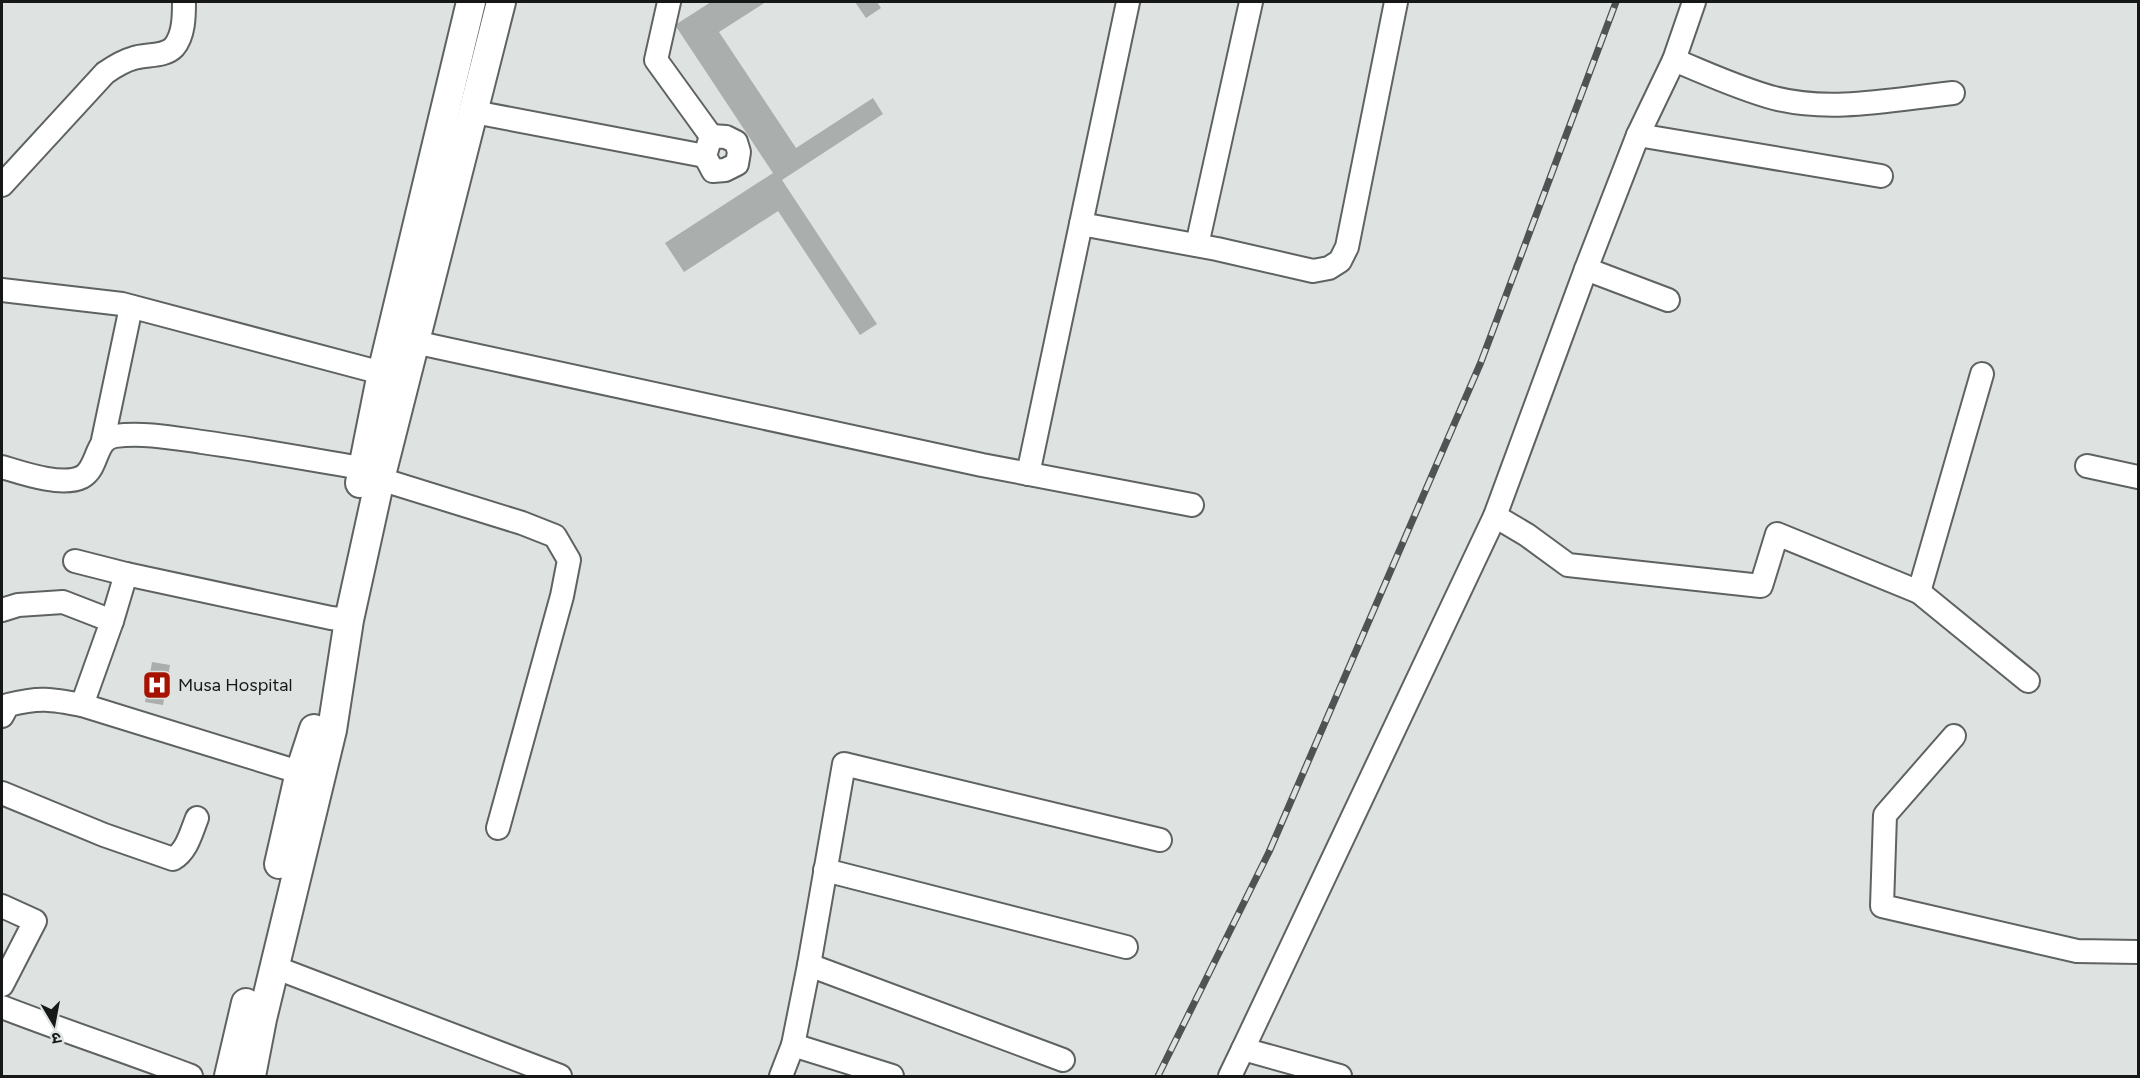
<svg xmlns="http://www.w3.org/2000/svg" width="2140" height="1078" font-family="Figtree,'Noto Sans Devanagari',sans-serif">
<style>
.building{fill:#aaaead}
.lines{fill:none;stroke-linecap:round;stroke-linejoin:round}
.minor-casing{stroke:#5e6261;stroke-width:26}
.major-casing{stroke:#5e6261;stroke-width:32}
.minor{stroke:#fff;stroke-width:22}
.major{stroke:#fff;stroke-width:28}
.rail-casing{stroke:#505353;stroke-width:7}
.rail{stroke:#dee3e2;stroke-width:4.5;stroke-dasharray:14;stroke-linecap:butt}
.labels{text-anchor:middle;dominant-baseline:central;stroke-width:4.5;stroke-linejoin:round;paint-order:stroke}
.poi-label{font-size:18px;fill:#161818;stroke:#dee3e2;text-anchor:start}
</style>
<rect width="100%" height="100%" fill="#dee3e2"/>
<!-- building -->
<g class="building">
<path d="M711,2H766L719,32L796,148L873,98L883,114L782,180L877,324L860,335L778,211L684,272L665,243L773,173L675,25Z"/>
<path d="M855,2H877L881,8L866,18Z"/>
<path d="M152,662L170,665L163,705L145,702Z"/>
</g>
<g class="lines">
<!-- minor casing -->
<g class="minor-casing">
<g id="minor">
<path d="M669,2L656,60L711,136"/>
<path d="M1674,60C1706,73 1740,89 1774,98C1831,113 1895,99 1953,93"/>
<path d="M474,112L705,156"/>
<path d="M1638,135L1881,176"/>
<path d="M711,136L726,137L736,142L739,152L737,164L725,170L713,171L705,156Z"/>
<path d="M2,185L105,73C115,66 123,61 134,58C146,54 165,57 174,47C184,35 184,16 184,2"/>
<path d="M1081,224L1217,249L1313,271L1329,268L1340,261L1347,247L1396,2"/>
<path d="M1197,245L1251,2"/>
<path d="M1586,269L1668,300"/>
<path d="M2,290L122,304L382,373L399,376"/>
<path d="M414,342L982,465L1192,505"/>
<path d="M103,440L131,307"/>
<path d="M2087,466L2138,477"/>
<path d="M2,467C22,473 62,487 82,477C99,468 94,439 115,436C143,432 174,438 202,442C261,450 319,461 378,471"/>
<path d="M1028,474L1128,2"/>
<path d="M380,479L522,523L555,536L569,560L562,596L498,828"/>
<path d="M1495,516L1527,535L1568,565L1761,586L1777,534L1919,592L2028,681"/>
<path d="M75,561L126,574L331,618L349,620"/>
<path d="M1919,592L1982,374"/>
<path d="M2,610L18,605L63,602L112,621"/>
<path d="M82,705L112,621L126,574"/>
<path d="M2,716L8,705C39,697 51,699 82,705L315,777"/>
<path d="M1954,736L1885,815L1882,906L2077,951L2138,952"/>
<path d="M2,793L104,835L173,859C187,851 191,833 197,818"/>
<path d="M825,870L1126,947"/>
<path d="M2,906L35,921L2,985"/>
<path d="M809,965L1063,1060"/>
<path d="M274,967L560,1076"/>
<path d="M2,1007C64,1031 128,1052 191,1076"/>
<path d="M793,1045L892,1076"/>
<path d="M781,1076L793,1045L809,965L844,764L1160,840"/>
<path d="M1230,1076L1243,1049"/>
<path d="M1340,1076L1243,1049L1495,516L1586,269L1638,135L1674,60L1694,2"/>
</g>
</g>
<!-- major casing -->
<g class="major-casing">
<g id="major">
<path d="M360,483L382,373L471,2"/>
<path d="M279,864L300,772L314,729"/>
<path d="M229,1076L246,1003"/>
<path d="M251,1076L262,1019L332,730L349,620L380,479L501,2"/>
</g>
</g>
<!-- minor -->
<use href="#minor" class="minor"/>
<!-- major -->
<use href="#major" class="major"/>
<!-- rail casing -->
<g class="rail-casing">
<path id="rail" d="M1158,1076L1269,852L1481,362L1616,2"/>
</g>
<!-- rail -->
<use href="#rail" class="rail"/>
</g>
<!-- icons -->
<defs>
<g id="hospital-square" transform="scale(1.5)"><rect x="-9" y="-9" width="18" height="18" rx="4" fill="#a61401" stroke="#dee3e2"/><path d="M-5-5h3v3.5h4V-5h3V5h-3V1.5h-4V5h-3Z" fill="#fff"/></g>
</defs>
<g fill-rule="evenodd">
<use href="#hospital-square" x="157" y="685"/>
</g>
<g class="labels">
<!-- poi labels -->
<g class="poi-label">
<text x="178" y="685">Musa Hospital</text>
</g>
</g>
<!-- border -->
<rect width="2140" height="1078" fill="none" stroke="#161818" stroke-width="6"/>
<!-- north arrow -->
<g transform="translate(54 1024) rotate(170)" stroke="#dee3e2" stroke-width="4.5" paint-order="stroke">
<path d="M0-4.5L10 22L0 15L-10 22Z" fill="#161818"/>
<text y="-9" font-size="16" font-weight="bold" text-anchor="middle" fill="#161818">उ</text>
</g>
</svg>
